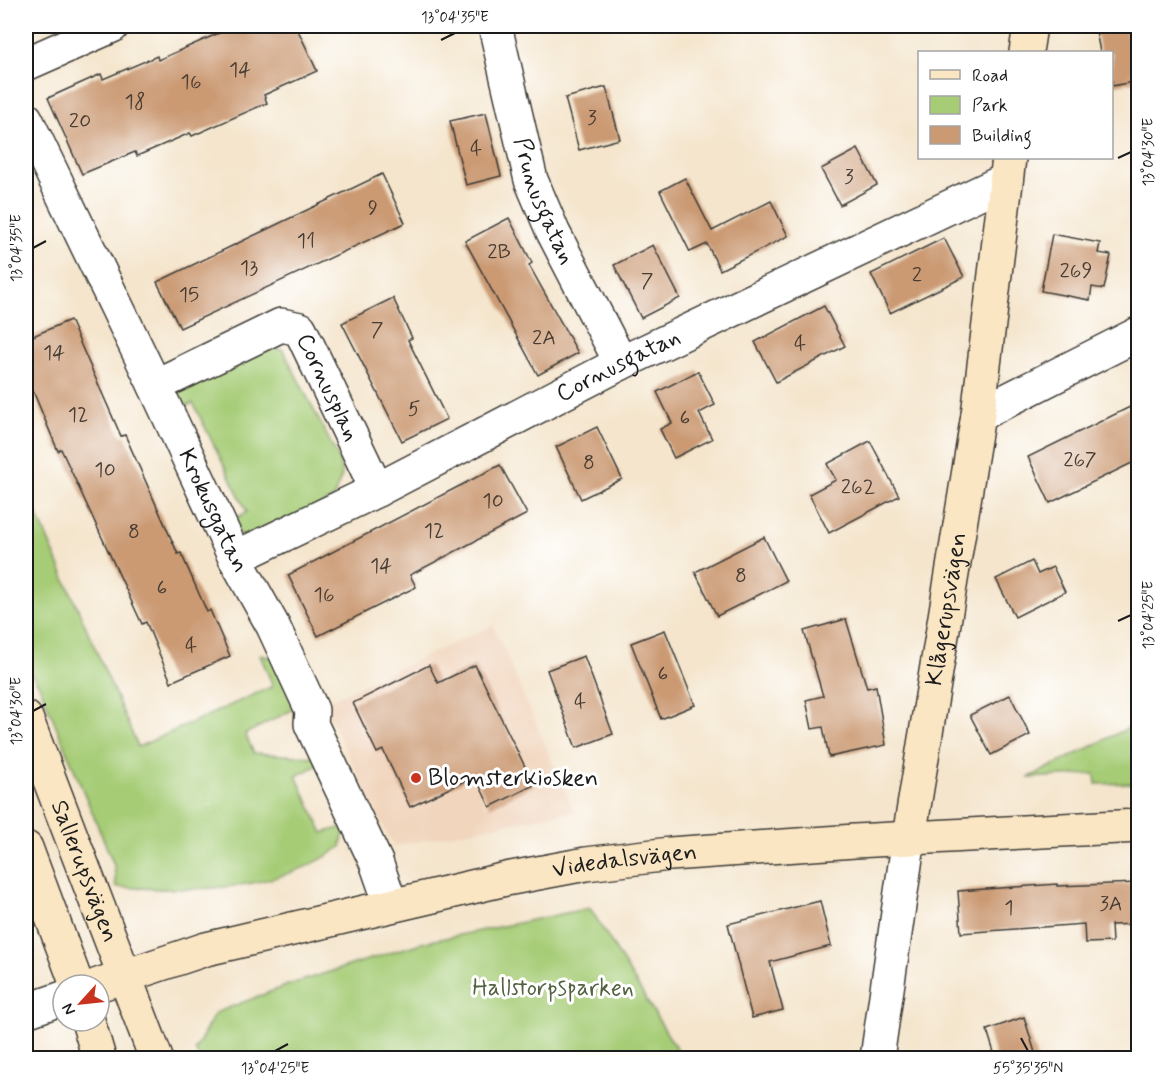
<svg xmlns="http://www.w3.org/2000/svg" width="1164" height="1084" font-family="Mynerve,sans-serif">
<style>
.built{fill:#f1d5bd}
.green{fill:#a6cc76;stroke:#617449;stroke-width:1.5}
.building{fill:#cb9a73}
.lines{fill:none;stroke-linecap:round;stroke-linejoin:round}
.street-casing{stroke:#3c3a36;stroke-width:36}
.secondary-casing{stroke:#3c3a36;stroke-width:36}
.street{stroke:#fff;stroke-width:33}
.secondary{stroke:#fbe6c4;stroke-width:33}
.ticks{fill:none;stroke:#1c1c1c;stroke-width:2}
.poi-dot{fill:#c8321e;stroke:#fff;stroke-width:2}
.labels{text-anchor:middle;dominant-baseline:central;stroke-width:6;stroke-linejoin:round;paint-order:stroke}
.number-label{font-size:21px;fill:#483c32}
.street-label{font-size:24px;fill:#1c1c1c;stroke:#fff}
.poi-label{font-size:24px;fill:#1c1c1c;stroke:#fff;text-anchor:start}
.park-label{font-size:24px;fill:#536240;stroke:#fff}
.neatline{fill:none;stroke:#1c1c1c;stroke-width:2}
.ticks-label{font-size:15px;text-anchor:middle;fill:#1c1c1c}
</style>
<rect width="100%" height="100%" fill="#fff"/>
<filter id="ink" filterUnits="userSpaceOnUse"><feTurbulence type="fractalNoise" baseFrequency=".0167" numOctaves="2"/><feDisplacementMap in="SourceGraphic" scale="12" xChannelSelector="R" yChannelSelector="G"/><feConvolveMatrix kernelMatrix="1 2 1 2 8 2 1 2 1" color-interpolation-filters="sRGB"/></filter>
<filter id="wash" filterUnits="userSpaceOnUse"><feTurbulence type="fractalNoise" baseFrequency=".008" numOctaves="4" result="noise"/><feDisplacementMap in="SourceGraphic" scale="24" xChannelSelector="R" yChannelSelector="G"/><feGaussianBlur stdDeviation="1.35" result="paint"/><feColorMatrix in="noise" values="0 0 0 0 0 0 0 0 0 0 0 0 0 0 0 0 0 1.4 0 .05"/><feComposite in="paint" operator="in"/></filter>
<g filter="url(#wash)">
<rect width="100%" height="100%" fill="#f4e5cc"/>
<!-- built -->
<path class="built" d="M493,625L574,811L393,846L323,703Z"/>
<!-- green -->
<g class="green">
<path d="M261,344L283,350L339,459L342,475L333,499L286,522L243,536L229,522L247,512L193,403L173,412L176,383Z"/>
<path d="M26,489L138,747L273,686L260,655L283,660L304,704L245,734L254,753L314,757L318,765L296,776L323,833L345,826L341,847C274,894 193,891 116,887L114,865L39,685L26,666Z"/>
<path d="M1138,723V783L1096,784L1095,774L1028,778Z"/>
<path d="M590,908L682,1058H199L195,1050L215,1013L288,985L421,943Z"/>
</g>
<g id="blocks">
<!-- building -->
<g class="building">
<path d="M235,26H296L317,71L264,95L267,103L192,136L190,133L137,156L135,152L82,174L48,98L101,74L103,79L157,56L158,60Z"/>
<path d="M1095,26H1138V81L1112,86V52H1100Z"/>
<path d="M606,87L620,139L579,150L565,98Z"/>
<path d="M486,113L501,176L466,185L450,121Z"/>
<path d="M858,149L877,185L840,205L821,169Z"/>
<path d="M382,174L405,223L180,328L157,282Z"/>
<path d="M685,178L712,231L771,201L788,236L720,270L707,244L690,252L660,191Z"/>
<path d="M509,218L532,263L529,265L578,353L538,375L465,241Z"/>
<path d="M1052,234L1100,243L1098,253L1111,255L1104,289L1092,287L1090,300L1041,291Z"/>
<path d="M944,238L964,277L890,313L871,274Z"/>
<path d="M653,245L680,298L641,318L614,265Z"/>
<path d="M393,298L412,338L408,340L447,419L402,441L342,323Z"/>
<path d="M824,306L845,346L776,382L755,342Z"/>
<path d="M70,320L121,436L125,435L178,554L181,553L207,612L210,610L230,656L171,682L146,622L142,624L61,449L58,451L33,391L26,394V339Z"/>
<path d="M698,371L715,405L699,413L712,439L674,458L660,429L672,423L657,392Z"/>
<path d="M1138,403V460L1050,503L1028,457Z"/>
<path d="M597,427L622,479L581,499L556,447Z"/>
<path d="M870,441L899,496L829,533L809,494L836,480L827,464Z"/>
<path d="M500,465L527,514L410,575L416,587L318,636L288,575Z"/>
<path d="M764,537L786,581L717,616L695,572Z"/>
<path d="M1032,561L1038,574L1053,567L1065,592L1015,617L996,579Z"/>
<path d="M846,619L867,688L876,686L886,745L829,757L823,727L812,729L806,700L823,696L804,631Z"/>
<path d="M665,630L695,705L661,719L631,643Z"/>
<path d="M584,656L613,734L576,748L547,670Z"/>
<path d="M429,665L438,683L475,665L534,785L490,807L475,776L410,807L383,750L377,753L353,703Z"/>
<path d="M1010,695L1030,735L991,755L970,715Z"/>
<path d="M1138,883V924L1111,925L1112,942L1085,943L1084,924L961,933L958,891L1057,884V886Z"/>
<path d="M820,901L831,946L770,962L783,1010L752,1018L728,924Z"/>
<path d="M1024,1017L1037,1059H996L987,1030Z"/>
</g>
</g>
</g>
<g filter="url(#ink)">
<use href="#blocks" fill-opacity="0" stroke="#3c3a36" stroke-width="1.5"/>
<g class="lines">
<!-- street casing -->
<g class="street-casing">
<g id="street">
<path id="s1" d="M495,26L531,180L553,232L621,363"/>
<path d="M26,64L112,26"/>
<path id="s2" d="M26,119L155,386L235,558L273,626L312,710L311,724L376,862L391,905"/>
<path id="s3" d="M155,386L281,325L300,329L377,490"/>
<path d="M978,415L1138,334"/>
<path id="s4" d="M235,558L377,490L621,363L1006,180"/>
<path d="M26,1011L63,998"/>
<path d="M877,1058L909,837"/>
</g>
</g>
<!-- secondary casing -->
<g class="secondary-casing">
<g id="secondary">
<path d="M1026,52L1030,26"/>
<path id="s5" d="M26,718L156,1058"/>
<path id="s6" d="M909,837L978,415L1009,158"/>
<path d="M26,848L77,985"/>
<path id="s7" d="M98,985L206,949L506,879L586,864L670,854L855,841L1138,826"/>
<path d="M88,1021L99,1058"/>
</g>
</g>
<!-- street -->
<use href="#street" class="street"/>
<!-- secondary -->
<use href="#secondary" class="secondary"/>
</g>
</g>
<!-- ticks -->
<path class="ticks" d="M441,40L455,33M1118,158L1131,152M33,248L46,241M1118,621L1131,615M33,711L46,704M1021,1038L1028,1051M275,1051L288,1044"/>
<!-- markers -->
<circle class="poi-dot" cx="416" cy="778" r="6"/>
<g class="labels">
<!-- number labels -->
<g class="number-label">
<text x="240" y="70">14</text>
<text x="191" y="82">16</text>
<text x="135" y="102">18</text>
<text x="592" y="118">3</text>
<text x="80" y="121">20</text>
<text x="476" y="149">4</text>
<text x="849" y="177">3</text>
<text x="373" y="208">9</text>
<text x="306" y="241">11</text>
<text x="499" y="252">2B</text>
<text x="249" y="268">13</text>
<text x="1076" y="271">269</text>
<text x="917" y="275">2</text>
<text x="647" y="281">7</text>
<text x="189" y="295">15</text>
<text x="377" y="330">7</text>
<text x="544" y="338">2A</text>
<text x="800" y="344">4</text>
<text x="54" y="353">14</text>
<text x="414" y="409">5</text>
<text x="78" y="415">12</text>
<text x="685" y="418">6</text>
<text x="1080" y="460">267</text>
<text x="589" y="463">8</text>
<text x="105" y="470">10</text>
<text x="858" y="487">262</text>
<text x="493" y="501">10</text>
<text x="434" y="531">12</text>
<text x="134" y="532">8</text>
<text x="381" y="566">14</text>
<text x="741" y="576">8</text>
<text x="162" y="588">6</text>
<text x="324" y="595">16</text>
<text x="191" y="646">4</text>
<text x="663" y="674">6</text>
<text x="580" y="702">4</text>
<text x="1111" y="904">3A</text>
<text x="1009" y="908">1</text>
</g>
<!-- street labels -->
<g class="street-label">
<text stroke="none"><textPath href="#s1" startOffset="182">Prunusgatan</textPath></text>
<text stroke="none"><textPath href="#s4" startOffset="429">Cornusgatan</textPath></text>
<text stroke="none"><textPath href="#s3" startOffset="224">Cornusplan</textPath></text>
<text stroke="none"><textPath href="#s2" startOffset="434">Krokusgatan</textPath></text>
<text stroke="none"><textPath href="#s6" startOffset="231">Klågerupsvägen</textPath></text>
<text stroke="none"><textPath href="#s7" startOffset="542">Videdalsvägen</textPath></text>
<text stroke="none"><textPath href="#s5" startOffset="164">Sallerupsvägen</textPath></text>
</g>
<!-- poi labels -->
<g class="poi-label">
<text x="428" y="778">Blomsterkiosken</text>
</g>
<!-- park labels -->
<g class="park-label">
<text x="553" y="988">Hallstorpsparken</text>
</g>
</g>
<!-- margin -->
<rect width="1164" height="1084" fill="none" stroke="#fff" stroke-width="66"/>
<!-- legend -->
<rect x="918" y="51" width="195" height="108" fill="#ffffff" stroke="#a4a4a4" stroke-width="1.5"/>
<rect x="930" y="70" width="30" height="9" fill="#fbe6c4" stroke="#a4a4a4" stroke-width="1.5"/>
<text x="972" y="81" font-size="18" fill="#1c1c1c">Road</text>
<rect x="930" y="96" width="30" height="18" fill="#a6cc76" stroke="#a4a4a4" stroke-width="1.5"/>
<text x="972" y="111" font-size="18" fill="#1c1c1c">Park</text>
<rect x="930" y="126" width="30" height="18" fill="#cb9a73" stroke="#a4a4a4" stroke-width="1.5"/>
<text x="972" y="141" font-size="18" fill="#1c1c1c">Building</text>
<!-- north arrow -->
<g transform="translate(81 1003) rotate(243)"><circle r="28" fill="#ffffff" stroke="#a4a4a4" stroke-width="1.5"/>
<path d="M0-4.5L10 22L0 15L-10 22Z" fill="#c8321e"/>
<text y="-9" font-size="16" font-weight="bold" text-anchor="middle" fill="#1c1c1c">N</text>
</g>
<rect x="33" y="33" width="1098" height="1018" class="neatline"/>
<g class="ticks-label">
<text x="455" y="22">13°04'35"E</text>
<text transform="translate(1148 152) rotate(-90)" y="5">13°04'30"E</text>
<text transform="translate(16 248) rotate(-90)" y="5">13°04'35"E</text>
<text transform="translate(1148 615) rotate(-90)" y="5">13°04'25"E</text>
<text transform="translate(16 711) rotate(-90)" y="5">13°04'30"E</text>
<text x="275" y="1073">13°04'25"E</text>
<text x="1028" y="1073">55°35'35"N</text>
</g>
</svg>
